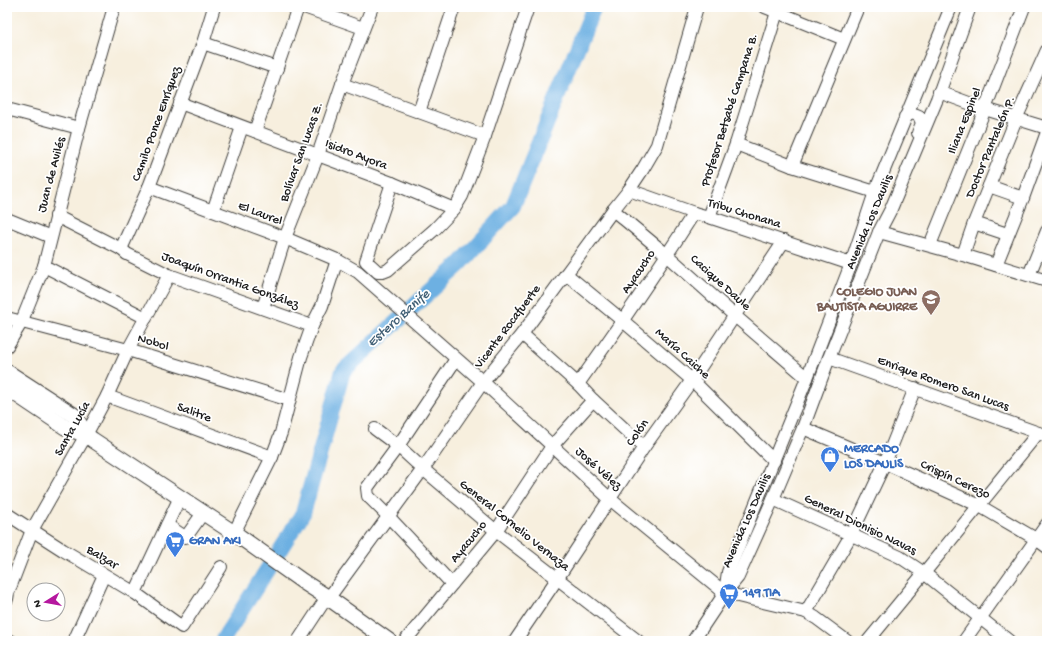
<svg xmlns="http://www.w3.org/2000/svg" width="1054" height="648" font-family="'Gochi Hand',sans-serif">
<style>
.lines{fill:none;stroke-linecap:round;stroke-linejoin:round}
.river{stroke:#6db0e2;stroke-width:16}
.minor-casing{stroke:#3d3c39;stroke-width:14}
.major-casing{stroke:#3d3c39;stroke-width:17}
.minor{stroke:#fff;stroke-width:12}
.major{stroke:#fff;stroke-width:15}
.labels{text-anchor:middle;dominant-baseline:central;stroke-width:3.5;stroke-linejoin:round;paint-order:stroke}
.street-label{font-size:13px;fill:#1c1c1c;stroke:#fff}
.education-label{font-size:13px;font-weight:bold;fill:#785e54;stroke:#fff;text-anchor:end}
.shop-label{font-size:13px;font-weight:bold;fill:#366cbe;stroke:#fff;text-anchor:start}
.water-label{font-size:14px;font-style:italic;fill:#405f75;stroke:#fff}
</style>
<rect width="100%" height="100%" fill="#fff"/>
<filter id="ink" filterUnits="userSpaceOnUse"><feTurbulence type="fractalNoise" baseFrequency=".025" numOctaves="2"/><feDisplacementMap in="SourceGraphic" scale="8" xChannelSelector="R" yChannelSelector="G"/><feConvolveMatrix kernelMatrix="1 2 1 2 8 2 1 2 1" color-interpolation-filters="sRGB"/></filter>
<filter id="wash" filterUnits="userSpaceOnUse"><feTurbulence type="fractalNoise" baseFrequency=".012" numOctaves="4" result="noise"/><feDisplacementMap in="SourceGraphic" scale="16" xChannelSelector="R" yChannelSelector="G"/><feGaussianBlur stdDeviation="0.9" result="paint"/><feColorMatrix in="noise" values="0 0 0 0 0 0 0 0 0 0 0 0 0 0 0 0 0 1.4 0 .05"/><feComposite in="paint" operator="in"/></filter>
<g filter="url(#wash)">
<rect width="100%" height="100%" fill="#f7efde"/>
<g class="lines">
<!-- river -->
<path class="river" d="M222,641L303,513L343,371L460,264L513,206L594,7"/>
</g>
</g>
<g filter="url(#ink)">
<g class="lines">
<!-- minor casing -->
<g class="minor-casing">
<g id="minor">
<path d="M304,7L363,28"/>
<path d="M765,7L844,39"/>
<path d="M203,43L277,68"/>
<path d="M342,84L485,136"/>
<path d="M939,92L985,109L1047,128"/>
<path d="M180,103L392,183L454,209"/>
<path d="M7,109L79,128"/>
<path d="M419,112L454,7"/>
<path d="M905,117C910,113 914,113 919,116L922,123L918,133"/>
<path d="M255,131L298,7"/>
<path d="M736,144L792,166L875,192"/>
<path d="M792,166L858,7"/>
<path d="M392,183L366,261L378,272H383L388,270L435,229L454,209L462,196L485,136L528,7"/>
<path d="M989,186L1023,198"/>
<path d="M149,187L285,238L337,260L358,272L483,382L610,499L725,593L806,612L816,618L847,641"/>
<path d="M629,190L694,213L709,217L851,264"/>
<path d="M613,210L667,255L735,316L807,378"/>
<path d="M213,211L242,127"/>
<path d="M56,216L121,249L127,254L169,275L312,326"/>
<path d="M709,217L736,144L777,12"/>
<path d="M7,219L51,237"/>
<path d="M974,223L1007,234"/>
<path d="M879,232L963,255L1047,281"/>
<path d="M930,245L985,109L1024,7"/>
<path d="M121,249L149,187L203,43L214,7"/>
<path d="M963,255L974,223L1016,119L1047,50"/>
<path d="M996,265L1023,198L1047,132"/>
<path d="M44,266L146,318"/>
<path d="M566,274L623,321L692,380L774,461"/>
<path d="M1029,275L1047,231"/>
<path d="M263,308L285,238L318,155L342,84L372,7"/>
<path d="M7,318L128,350L289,400"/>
<path d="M522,334L578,384L593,400L644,447"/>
<path d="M7,346L21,323L44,266L79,128L114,7"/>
<path d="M829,358L1047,436"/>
<path d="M578,384C618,328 657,271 694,213"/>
<path d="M107,396L272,457"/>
<path d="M803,428L885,463L978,505L1036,539L1047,547"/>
<path d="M375,429L398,446L423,469L496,531L638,641"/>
<path d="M773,499L900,557L924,573L1009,641"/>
<path d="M7,514L63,550L135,593L182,627L221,567"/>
<path d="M167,525L185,537H186L203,513"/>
<path d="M234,533L272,457L281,433L301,357L312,326L322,306L337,260"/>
<path d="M452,584L388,516L368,496L367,488L398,446L456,359"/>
<path d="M725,592L728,572L807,378L851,264L875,192L951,7"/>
<path d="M135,593L180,497"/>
<path d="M7,599L8,593L32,530L86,435L107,396L128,350L169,275"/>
<path d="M806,612L851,535L885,463L915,388"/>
<path d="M7,640L11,641"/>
<path d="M74,641L104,575"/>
<path d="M298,641L327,597L333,592L423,469L483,382L522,334L613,210L629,190L643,169L657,145L697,7"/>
<path d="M405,641L496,531L552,446L593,400"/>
<path d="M515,641L557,579L644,447L692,380L784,241"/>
<path d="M693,641L725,593L738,577L773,499L803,428L829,358L879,232L891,209L937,99L970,7"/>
<path d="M868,641L924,573L1038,433"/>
<path d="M964,641L1047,524"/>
</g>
</g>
<!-- major casing -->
<g class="major-casing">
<g id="major">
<path d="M7,372L75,416L86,435"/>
<path d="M7,388L65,427L86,435L93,440L240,537L302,581L327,597L389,641"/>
</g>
</g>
<!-- minor -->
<use href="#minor" class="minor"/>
<!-- major -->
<use href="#major" class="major"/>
</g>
</g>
<!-- icons -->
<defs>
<g id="school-pin" transform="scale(1)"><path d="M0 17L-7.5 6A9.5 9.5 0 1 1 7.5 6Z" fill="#8d6e63" stroke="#fff"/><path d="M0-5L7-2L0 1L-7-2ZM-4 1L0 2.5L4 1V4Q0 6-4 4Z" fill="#fff"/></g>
<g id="shop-pin" transform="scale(1)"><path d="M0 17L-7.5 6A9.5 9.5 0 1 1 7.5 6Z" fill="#3f7fe0" stroke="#fff"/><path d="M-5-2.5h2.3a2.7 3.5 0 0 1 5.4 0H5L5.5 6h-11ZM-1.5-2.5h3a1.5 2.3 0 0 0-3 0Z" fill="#fff"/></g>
<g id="supermarket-pin" transform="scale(1)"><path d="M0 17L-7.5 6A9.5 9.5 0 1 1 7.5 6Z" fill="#3f7fe0" stroke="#fff"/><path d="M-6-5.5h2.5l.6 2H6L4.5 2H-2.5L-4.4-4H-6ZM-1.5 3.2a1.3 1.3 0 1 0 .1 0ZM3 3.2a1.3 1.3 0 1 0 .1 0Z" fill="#fff"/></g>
</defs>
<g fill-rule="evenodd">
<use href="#school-pin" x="931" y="299"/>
<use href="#shop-pin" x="830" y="456"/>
<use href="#supermarket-pin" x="175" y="541"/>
<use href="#supermarket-pin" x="729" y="593"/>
</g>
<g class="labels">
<!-- street labels -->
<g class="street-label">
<text transform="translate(730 110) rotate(-72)">Profesor Betsabé Campana B.</text>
<text transform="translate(965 121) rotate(-68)">Iliana Espinel</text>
<text transform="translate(157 124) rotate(-70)">Camilo Ponce Enríquez</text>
<text transform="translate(991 147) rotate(-67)">Doctor Pantaleón P.</text>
<text transform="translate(302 152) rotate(-70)">Bolívar San Lucas Z.</text>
<text transform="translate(356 155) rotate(21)">Isidro Ayora</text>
<text transform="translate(52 175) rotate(-75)">Juan de Avilés</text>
<text transform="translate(260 214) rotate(21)">El Laurel</text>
<text transform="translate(744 214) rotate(17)">Tribu Chonana</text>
<text transform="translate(870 222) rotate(-67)">Avenida Los Dauilis</text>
<text transform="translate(639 272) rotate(-56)">Ayacucho</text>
<text transform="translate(230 281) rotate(20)">Joaquín Orrantia González</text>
<text transform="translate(720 283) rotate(42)">Cacique Daule</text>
<text transform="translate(508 327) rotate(-53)">Vicente Rocafuerte</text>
<text transform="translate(153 343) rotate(17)">Nobol</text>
<text transform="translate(682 354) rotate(42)">María Caiche</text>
<text transform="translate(943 384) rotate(20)">Enrique Romero San Lucas</text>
<text transform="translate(194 413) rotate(20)">Salitre</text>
<text transform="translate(73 429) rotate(-61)">Santa Lucía</text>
<text transform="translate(638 433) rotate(-55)">Colón</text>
<text transform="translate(598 469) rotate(42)">José Vélez</text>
<text transform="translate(955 480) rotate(25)">Crispín Cerezo</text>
<text transform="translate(747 521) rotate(-66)">Avenida Los Dauilis</text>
<text transform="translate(860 525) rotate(26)">General Dionisio Navas</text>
<text transform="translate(514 526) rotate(39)">General Cornelio Vernaza</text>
<text transform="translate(469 542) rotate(-51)">Ayacucho</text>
<text transform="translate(102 558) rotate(31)">Balzar</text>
</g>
<!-- education labels -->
<g class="education-label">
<text x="917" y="292">COLEGIO JUAN<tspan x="917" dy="15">BAUTISTA AGUIRRE</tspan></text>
</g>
<!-- shop labels -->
<g class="shop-label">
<text x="844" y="449">MERCADO<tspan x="844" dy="15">LOS DAULIS</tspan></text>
<text x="189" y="541">GRAN AKI</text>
<text x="743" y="593">149 TIA</text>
</g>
<!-- water labels -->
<g class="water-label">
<text transform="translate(399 319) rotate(-42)">Estero Banife</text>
</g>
</g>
<!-- margin -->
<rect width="1054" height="648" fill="none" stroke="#fff" stroke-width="24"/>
<!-- north arrow -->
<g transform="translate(46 602) rotate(259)"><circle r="19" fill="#ffffff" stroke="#a4a4a4"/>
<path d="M0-3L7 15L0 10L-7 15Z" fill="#b5179e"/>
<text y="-6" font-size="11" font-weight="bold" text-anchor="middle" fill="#1c1c1c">N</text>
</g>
</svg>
